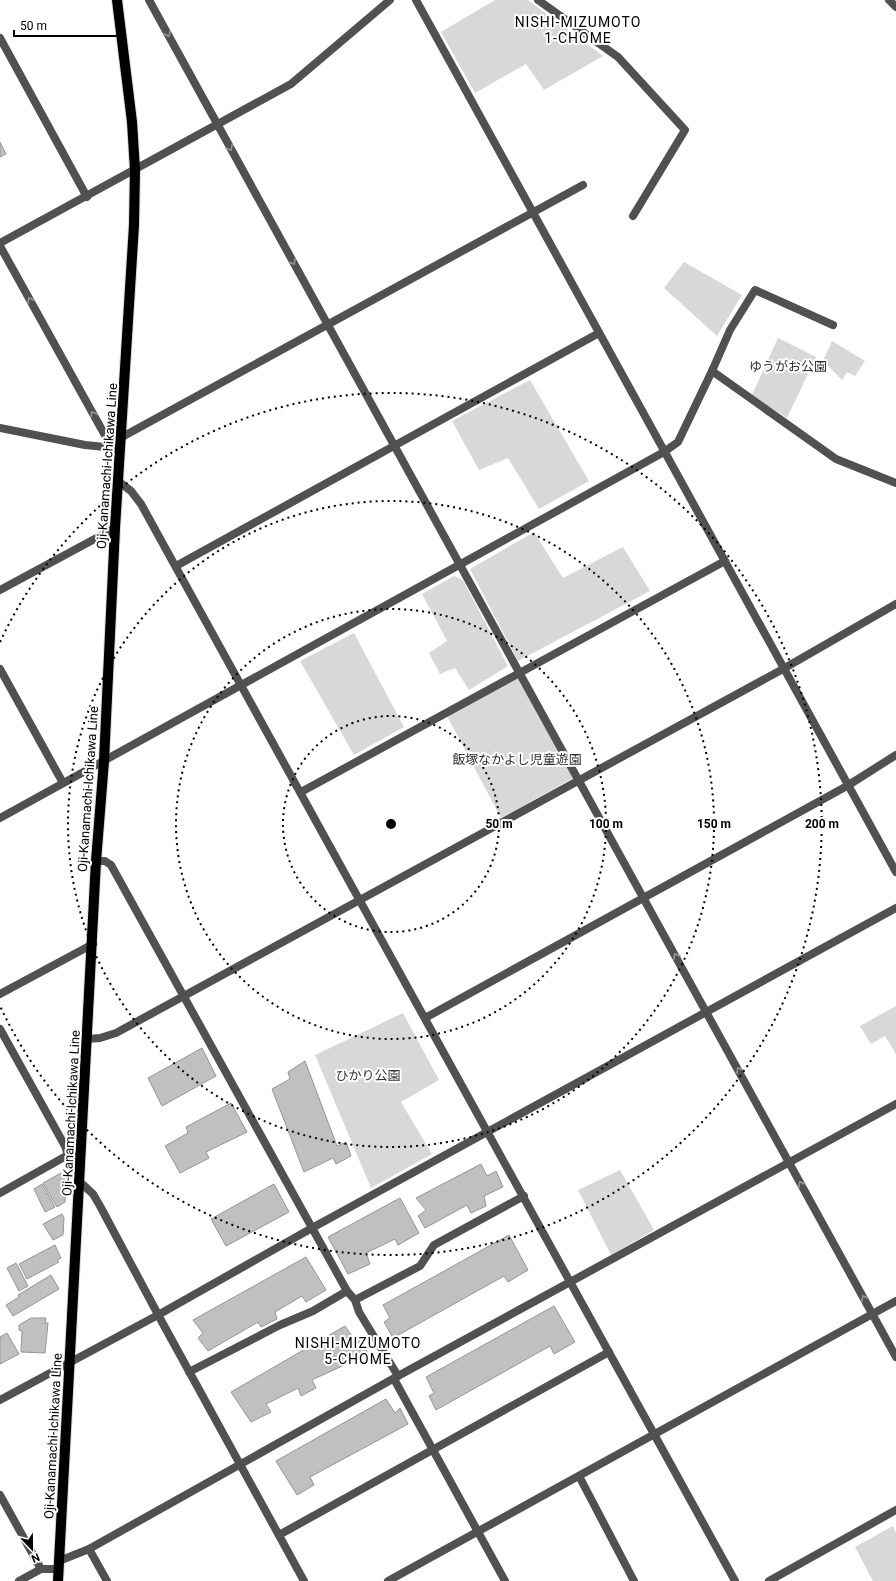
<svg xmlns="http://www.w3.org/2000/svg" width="896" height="1581" font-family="Roboto,'Noto Sans JP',sans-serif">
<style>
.green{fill:#d8d8d8}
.building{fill:#c0c0c0;stroke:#959595}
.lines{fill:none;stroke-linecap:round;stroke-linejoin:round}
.primary-casing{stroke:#dbdbdb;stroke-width:12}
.minor{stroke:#515151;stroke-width:8}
.tertiary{stroke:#515151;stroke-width:8}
.primary{stroke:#000;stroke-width:10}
.oneway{stroke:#979797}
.ring{fill:none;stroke:#000;stroke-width:2;stroke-dasharray:2 4}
.labels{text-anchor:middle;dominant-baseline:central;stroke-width:4;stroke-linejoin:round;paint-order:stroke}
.park-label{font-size:13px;fill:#2f2f2f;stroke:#fff}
.street-label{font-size:13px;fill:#000;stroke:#fff}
.neighbourhood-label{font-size:14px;letter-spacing:1px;fill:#000;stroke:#fff}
.centre{fill:#000;stroke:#fff;stroke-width:2}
.ring-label{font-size:12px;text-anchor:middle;font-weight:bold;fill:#000;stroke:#fff;stroke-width:4;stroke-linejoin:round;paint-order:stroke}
</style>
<rect width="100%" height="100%" fill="#fff"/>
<!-- green -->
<g class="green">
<path d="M495,0H528L603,56L544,90L526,64L475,93L441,32Z"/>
<path d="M684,262L742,295L717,336L664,288Z"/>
<path d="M778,338L816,357L787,418L752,395Z"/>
<path d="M832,341L865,361L855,376L847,372L842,380L823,361Z"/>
<path d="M530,380L589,481L539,509L508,458L479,470L452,421Z"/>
<path d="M534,532L563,578L623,547L650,591L518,661L470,569Z"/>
<path d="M454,576L463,580L508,666L469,690L455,668L440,674L429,653L447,641L422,594Z"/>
<path d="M354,633L404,727L354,755L300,661Z"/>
<path d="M518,678L575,777L501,818L447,716Z"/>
<path d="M896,1006V1054L885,1036L871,1044L860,1026Z"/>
<path d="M403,1013L439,1080L401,1102L432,1154L371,1188L315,1055Z"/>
<path d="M620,1170L654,1230L611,1255L578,1190Z"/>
<path d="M893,1526L896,1533V1581H873L855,1547Z"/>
</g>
<!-- building -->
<g class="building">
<path d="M0,142L6,154L0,157Z"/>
<path d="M202,1048L216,1076L162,1106L148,1078Z"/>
<path d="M305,1061L337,1146L346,1142L351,1156L336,1164L333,1158L304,1172L272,1089L290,1079L288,1072Z"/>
<path d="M231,1103L247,1132L206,1152L209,1158L180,1173L165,1146L188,1133L186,1127Z"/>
<path d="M481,1164L487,1176L496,1171L503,1187L484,1196L486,1206L471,1213L467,1205L425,1228L418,1216L426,1210L416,1198Z"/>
<path d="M61,1173L67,1184L64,1185L66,1189L65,1202L57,1207L43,1183Z"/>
<path d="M42,1184L55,1207L45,1212L34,1189Z"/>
<path d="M274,1184L289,1212L226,1246L211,1219Z"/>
<path d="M400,1198L419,1233L398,1245L395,1239L366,1253L370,1264L348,1274L328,1237Z"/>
<path d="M62,1214L64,1218L63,1235L53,1240L43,1224Z"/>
<path d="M509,1235L528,1270L508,1282L504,1276L393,1338L384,1322L390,1318L383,1305Z"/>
<path d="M55,1245L61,1258L57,1260L59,1262L27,1279L19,1264Z"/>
<path d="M306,1257L326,1290L306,1302L302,1296L275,1312L277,1319L261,1327L258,1322L208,1351L198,1338L203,1333L193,1320Z"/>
<path d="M16,1263L28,1286L19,1291L7,1268Z"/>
<path d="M51,1275L59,1289L13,1316L6,1305L19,1297L18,1295Z"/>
<path d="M554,1306L575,1342L554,1354L550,1346L436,1410L429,1396L434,1393L426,1377Z"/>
<path d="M31,1318H46L45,1323H48L45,1353L21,1352L22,1331L19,1330V1325Z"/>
<path d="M345,1326L354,1339L360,1337L368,1354L312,1380L316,1388L301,1396L298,1388L266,1404L271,1412L251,1422L231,1392Z"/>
<path d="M7,1333L19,1354L0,1364V1337Z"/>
<path d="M386,1399L395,1413L400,1408L408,1424L310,1477L314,1485L297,1495L276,1461Z"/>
</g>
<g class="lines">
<!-- primary casing -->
<g class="primary-casing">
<path id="primary" d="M58,1581L96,861L104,761L115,528L134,225L135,170L132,122L117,0"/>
</g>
<!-- minor -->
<g class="minor">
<path d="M149,0L896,1357"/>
<path d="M538,0L618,57L685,130L633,216"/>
<path d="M889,0L896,7"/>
<path d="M0,38L87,197"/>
<path d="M0,243L291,84L390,0"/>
<path d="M0,246L112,448"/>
<path d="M712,371L730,330L755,290L833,325"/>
<path d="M0,428L85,445L115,448"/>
<path d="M122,437L583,185"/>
<path d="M176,566L599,333"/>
<path d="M0,590L115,528"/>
<path d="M0,669L63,783"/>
<path d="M301,792L725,561"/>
<path d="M0,818L664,452L678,442L712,371L836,459L896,483"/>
<path d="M96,861H105L111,865L347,1291L355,1300L359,1312L398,1376"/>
<path d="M0,994L93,944"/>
<path d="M425,1018L847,786L896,755"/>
<path d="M0,1029L65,1146L68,1155"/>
<path d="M87,1039L100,1038L116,1033L783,669L896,604"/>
<path d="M80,1182L93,1194L100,1206L162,1322L304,1581"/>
<path d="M355,1300L420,1266L434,1245L524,1196"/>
<path d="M189,1372L280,1325L313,1311L347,1291"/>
<path d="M394,1379L505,1581"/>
<path d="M0,1400L158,1315L312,1228L896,908"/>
<path d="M654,1434L735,1581"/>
<path d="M579,1476L634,1581"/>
<path d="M0,1495L41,1569H58"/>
<path d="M279,1535L609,1352"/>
<path d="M89,1549L107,1581"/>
<path d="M59,1561L89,1549L398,1376L896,1104"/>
<path d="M19,1581L41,1569"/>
<path d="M388,1581L896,1301"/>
<path d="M769,1581L896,1510"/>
</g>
<!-- tertiary -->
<g class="tertiary">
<path d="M416,0L896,872"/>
<path d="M118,481L131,491L141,504L654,1434"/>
<path d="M0,1193L68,1155H81"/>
</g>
<!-- primary -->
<use href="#primary" class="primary"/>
</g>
<!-- one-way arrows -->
<defs><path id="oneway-chevron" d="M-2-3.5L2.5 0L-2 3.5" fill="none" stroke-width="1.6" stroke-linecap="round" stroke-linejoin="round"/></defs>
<g class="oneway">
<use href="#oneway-chevron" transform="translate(168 34) rotate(61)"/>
<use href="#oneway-chevron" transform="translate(230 148) rotate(61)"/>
<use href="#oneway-chevron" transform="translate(293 262) rotate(61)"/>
<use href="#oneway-chevron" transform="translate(30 300) rotate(-119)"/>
<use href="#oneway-chevron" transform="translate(93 414) rotate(-119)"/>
<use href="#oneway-chevron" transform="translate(676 956) rotate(-119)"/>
<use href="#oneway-chevron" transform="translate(739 1070) rotate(-119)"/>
<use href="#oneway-chevron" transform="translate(801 1184) rotate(-119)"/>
<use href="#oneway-chevron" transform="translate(864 1298) rotate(-119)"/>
</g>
<!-- distance rings -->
<g class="ring">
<circle cx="391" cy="824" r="108"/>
<circle cx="391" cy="824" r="215"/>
<circle cx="391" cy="824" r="323"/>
<path d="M0 642A431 431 0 1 1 0 1006"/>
</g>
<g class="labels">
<!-- park labels -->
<g class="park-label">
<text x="788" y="366">ゆうがお公園</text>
<text x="517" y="759">飯塚なかよし児童遊園</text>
<text x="368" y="1075">ひかり公園</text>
</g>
<!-- street labels -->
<g class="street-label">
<text transform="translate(107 466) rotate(-86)">Oji-Kanamachi-Ichikawa Line</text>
<text transform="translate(88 789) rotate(-86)">Oji-Kanamachi-Ichikawa Line</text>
<text transform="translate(71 1113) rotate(-87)">Oji-Kanamachi-Ichikawa Line</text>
<text transform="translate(53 1436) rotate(-87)">Oji-Kanamachi-Ichikawa Line</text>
</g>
<!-- neighbourhood labels -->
<g class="neighbourhood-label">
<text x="578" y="22">NISHI-MIZUMOTO<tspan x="578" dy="16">1-CHOME</tspan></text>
<text x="358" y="1343">NISHI-MIZUMOTO<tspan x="358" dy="16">5-CHOME</tspan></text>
</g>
</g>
<circle cx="391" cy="824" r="6" class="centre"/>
<g class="ring-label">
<text x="499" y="828">50 m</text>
<text x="606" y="828">100 m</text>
<text x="714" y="828">150 m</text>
<text x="822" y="828">200 m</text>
</g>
<!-- north arrow -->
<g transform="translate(32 1549) rotate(158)" stroke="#ffffff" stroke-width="3" paint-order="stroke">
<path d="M0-3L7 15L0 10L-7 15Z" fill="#000000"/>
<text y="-6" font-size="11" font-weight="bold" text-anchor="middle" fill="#000000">N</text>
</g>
<!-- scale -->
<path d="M14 30v6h108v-6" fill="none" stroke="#000000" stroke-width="2"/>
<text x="20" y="30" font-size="12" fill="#000000" stroke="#ffffff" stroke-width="3" paint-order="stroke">50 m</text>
</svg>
